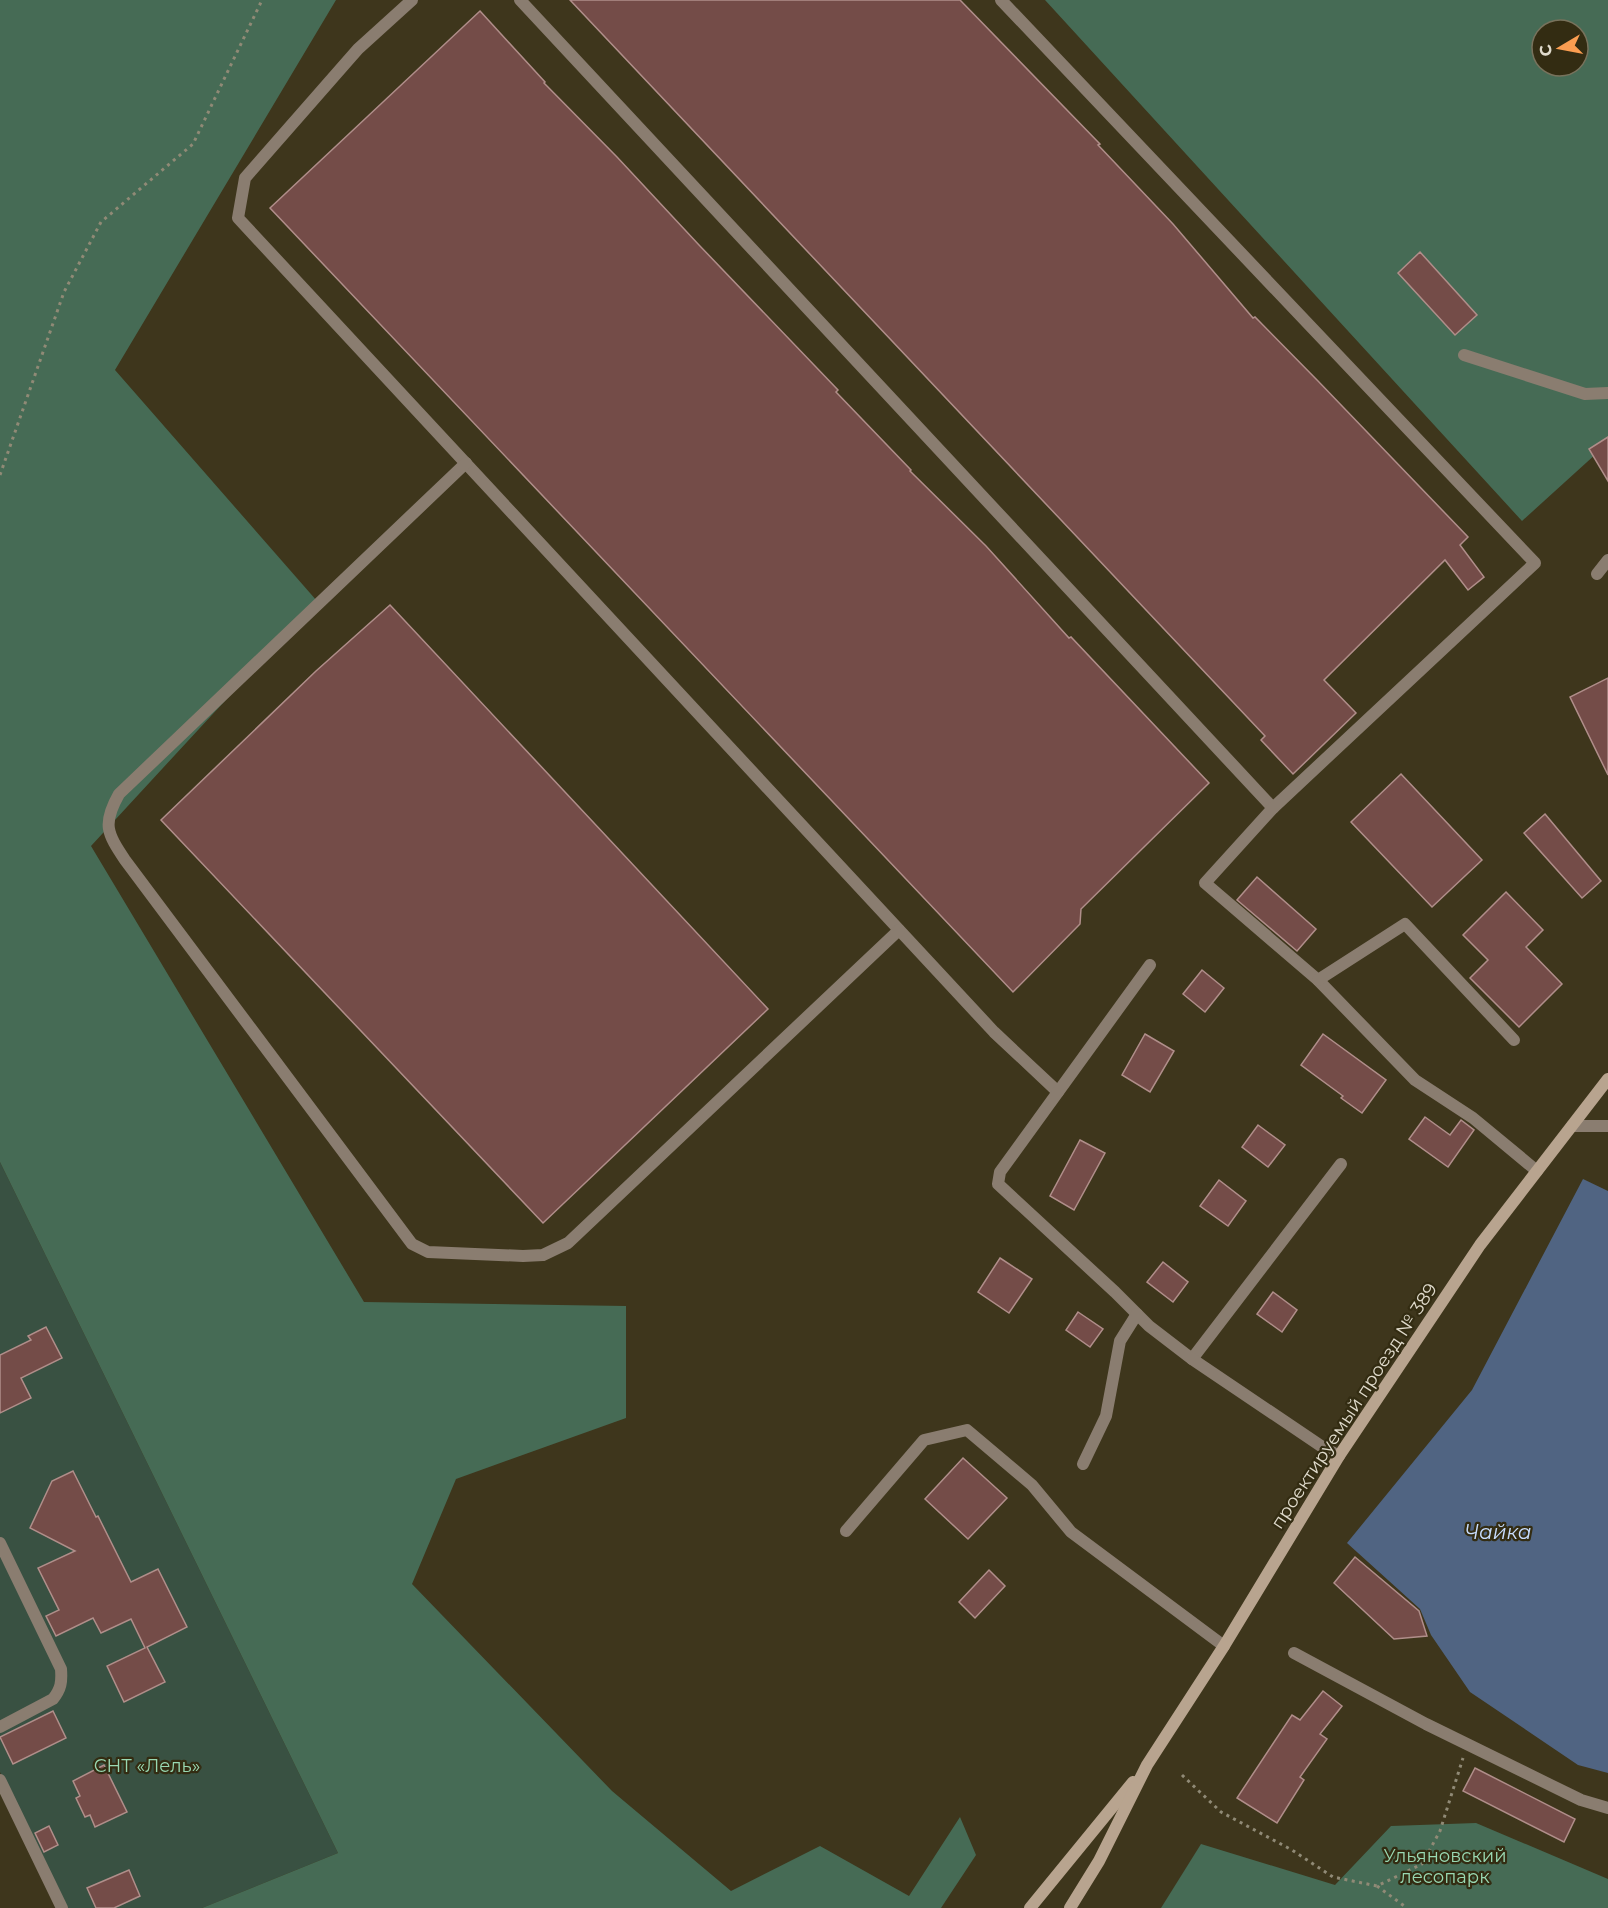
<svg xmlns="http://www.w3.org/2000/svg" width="1608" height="1908" font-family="Montserrat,sans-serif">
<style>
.green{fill:#395142}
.forest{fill:#466b55;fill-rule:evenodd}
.water{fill:#506482}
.building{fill:#744c48;stroke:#b08e8a;stroke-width:1.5}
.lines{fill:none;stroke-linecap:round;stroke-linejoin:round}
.path{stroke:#908a76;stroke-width:3;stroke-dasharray:3 4.5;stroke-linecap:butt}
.lane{stroke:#8a7d70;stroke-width:12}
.street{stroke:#8a7d70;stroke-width:12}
.secondary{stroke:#b8a48f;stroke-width:12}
.labels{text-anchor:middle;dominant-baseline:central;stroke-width:4.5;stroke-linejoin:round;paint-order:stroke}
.street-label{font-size:18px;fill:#e0dbcc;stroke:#332c12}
.park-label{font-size:18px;fill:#99d9b3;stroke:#332c12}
.water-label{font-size:20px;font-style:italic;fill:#c8ddfe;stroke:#332c12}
</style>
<rect width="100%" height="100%" fill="#3e361c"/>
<!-- green -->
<path class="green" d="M0,1162L338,1853L202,1908H68L0,1772Z"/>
<!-- forest -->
<g class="forest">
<path d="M0,0H336L115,370L317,601L91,846L364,1302L626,1306V1418L456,1479L412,1584L612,1791L731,1891L820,1846L909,1896L960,1817L976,1855L941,1908H202L338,1853L0,1162Z"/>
<path d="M1045,0H1608V443L1522,521ZM1542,30H1578V66H1542Z"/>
<path d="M1476,1823L1608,1879V1908H1161L1201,1844L1335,1885L1391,1826Z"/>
</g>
<!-- water -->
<path class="water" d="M1583,1179L1608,1191V1773L1578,1765L1470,1692L1431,1635L1420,1609L1347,1543L1472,1390Z"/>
<!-- building -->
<g class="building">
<path d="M570,0H960L1100,144L1098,145L1173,224L1253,318L1255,317L1318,381L1468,537L1460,545L1484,577L1468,590L1445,560L1324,680L1356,713L1293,774L1261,740L1265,736Z"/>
<path d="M480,11L545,82L544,83L617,157L699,245L838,390L836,392L911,470L910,471L986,546L1069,638L1071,637L1209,783L1081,909L1080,924L1013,992L270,208Z"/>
<path d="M1420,252L1477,315L1455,335L1398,273Z"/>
<path d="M1608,437V481L1589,449Z"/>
<path d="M390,605L768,1009L543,1223L161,820L316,671Z"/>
<path d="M1608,678V775L1570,697Z"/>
<path d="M1401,774L1482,860L1432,907L1351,822Z"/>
<path d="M1545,814L1601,881L1582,898L1524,833Z"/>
<path d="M1257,877L1316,929L1297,951L1237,900Z"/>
<path d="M1506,892L1543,930L1526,947L1562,984L1519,1027L1470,978L1488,960L1463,935Z"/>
<path d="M1202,970L1224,988L1205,1012L1183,994Z"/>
<path d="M1145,1034L1174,1051L1150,1092L1122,1075Z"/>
<path d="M1323,1034L1386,1080L1362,1113L1341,1098L1343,1096L1301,1065Z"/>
<path d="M1425,1117L1450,1135L1461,1120L1474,1130L1448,1167L1409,1139Z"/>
<path d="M1258,1125L1285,1145L1268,1167L1242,1147Z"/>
<path d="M1080,1140L1105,1153L1074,1210L1050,1196Z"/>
<path d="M1219,1180L1246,1201L1228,1226L1200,1206Z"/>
<path d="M1000,1258L1032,1279L1009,1313L978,1292Z"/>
<path d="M1163,1262L1188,1282L1173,1302L1147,1282Z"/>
<path d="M1273,1292L1297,1310L1282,1332L1257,1314Z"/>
<path d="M1078,1312L1103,1329L1090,1347L1066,1330Z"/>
<path d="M46,1327L62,1358L21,1378L31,1398L0,1413V1355L31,1340L28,1336Z"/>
<path d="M963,1458L1007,1498L968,1539L925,1499Z"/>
<path d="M73,1471L96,1517L98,1516L131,1582L158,1569L187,1627L147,1647L165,1682L124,1702L107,1666L145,1648L131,1619L101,1633L93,1618L56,1636L46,1616L59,1610L38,1568L75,1551L30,1528L52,1481Z"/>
<path d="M1355,1557L1419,1611L1427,1636L1394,1639L1334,1583Z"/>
<path d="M989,1570L1005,1586L975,1618L959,1602Z"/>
<path d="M1323,1691L1342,1706L1320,1734L1327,1739L1300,1777L1304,1780L1277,1823L1237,1798L1292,1715L1300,1720Z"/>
<path d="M53,1711L66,1738L13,1764L0,1737Z"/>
<path d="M104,1765L127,1812L95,1827L90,1815L85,1817L76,1798L80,1796L73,1781Z"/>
<path d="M1475,1768L1575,1819L1564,1842L1463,1791Z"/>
<path d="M49,1826L58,1845L44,1852L35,1833Z"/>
<path d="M129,1870L140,1896L114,1908H96L87,1888Z"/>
</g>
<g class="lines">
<!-- path -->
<g class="path">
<path d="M0,475L64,292L101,222L193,144L262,0"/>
<path d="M1182,1775L1221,1812L1292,1850L1333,1877L1377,1886L1422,1864L1440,1831L1463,1758"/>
<path d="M1377,1886L1407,1908"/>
</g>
<!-- lane -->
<g class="lane">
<path d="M412,0L358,49L245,178L238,218L994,1032L1058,1092"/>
<path d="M520,0L1273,808"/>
<path d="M1001,0L1535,563L1273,808L1205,883L1318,980L1415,1080L1473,1118L1537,1171"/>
<path d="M1464,355L1585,394L1608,393"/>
<path d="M466,463L119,794C102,824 107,833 125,860L412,1244L428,1252L523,1256L543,1255L568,1243L899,930"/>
<path d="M1597,574L1608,560"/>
<path d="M1318,980L1405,924L1514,1040"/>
<path d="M1572,1126H1608"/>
<path d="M1192,1359L1341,1164"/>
<path d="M846,1531L924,1440L967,1430L1032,1485L1071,1532L1224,1646"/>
<path d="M1294,1653L1426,1724L1581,1800L1608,1808"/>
</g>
<!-- street -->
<g class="street">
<path d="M1150,965L1000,1172L998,1184L1115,1292L1149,1326L1192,1359L1321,1446L1339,1456"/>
<path d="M1083,1464L1106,1416L1120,1341L1137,1314"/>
<path d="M0,1543L61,1669C62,1682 61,1689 53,1699L0,1727"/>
<path d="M0,1780L62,1908"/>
</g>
<!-- secondary -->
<g class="secondary">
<path d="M1030,1908L1133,1782"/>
<path d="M1070,1908L1099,1861L1147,1765L1224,1646L1339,1456L1480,1245L1608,1079"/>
</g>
</g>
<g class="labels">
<!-- street labels -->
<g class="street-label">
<text transform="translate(1354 1406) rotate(-57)">проектируемый проезд № 389</text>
</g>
<!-- park labels -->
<g class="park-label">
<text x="147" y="1766">СНТ «Лель»</text>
<text x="1445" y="1856">Ульяновский<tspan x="1445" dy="21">лесопарк</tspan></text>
</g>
<!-- water labels -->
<g class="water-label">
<text x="1498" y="1532">Чайка</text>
</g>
</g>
<!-- north arrow -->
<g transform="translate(1560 48) rotate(260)"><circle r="28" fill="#332c12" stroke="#78725c" stroke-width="1.5"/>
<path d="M0-4.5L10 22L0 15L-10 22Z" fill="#fb9e51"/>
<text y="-9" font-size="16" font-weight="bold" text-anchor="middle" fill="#e0dbcc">С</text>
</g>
</svg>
